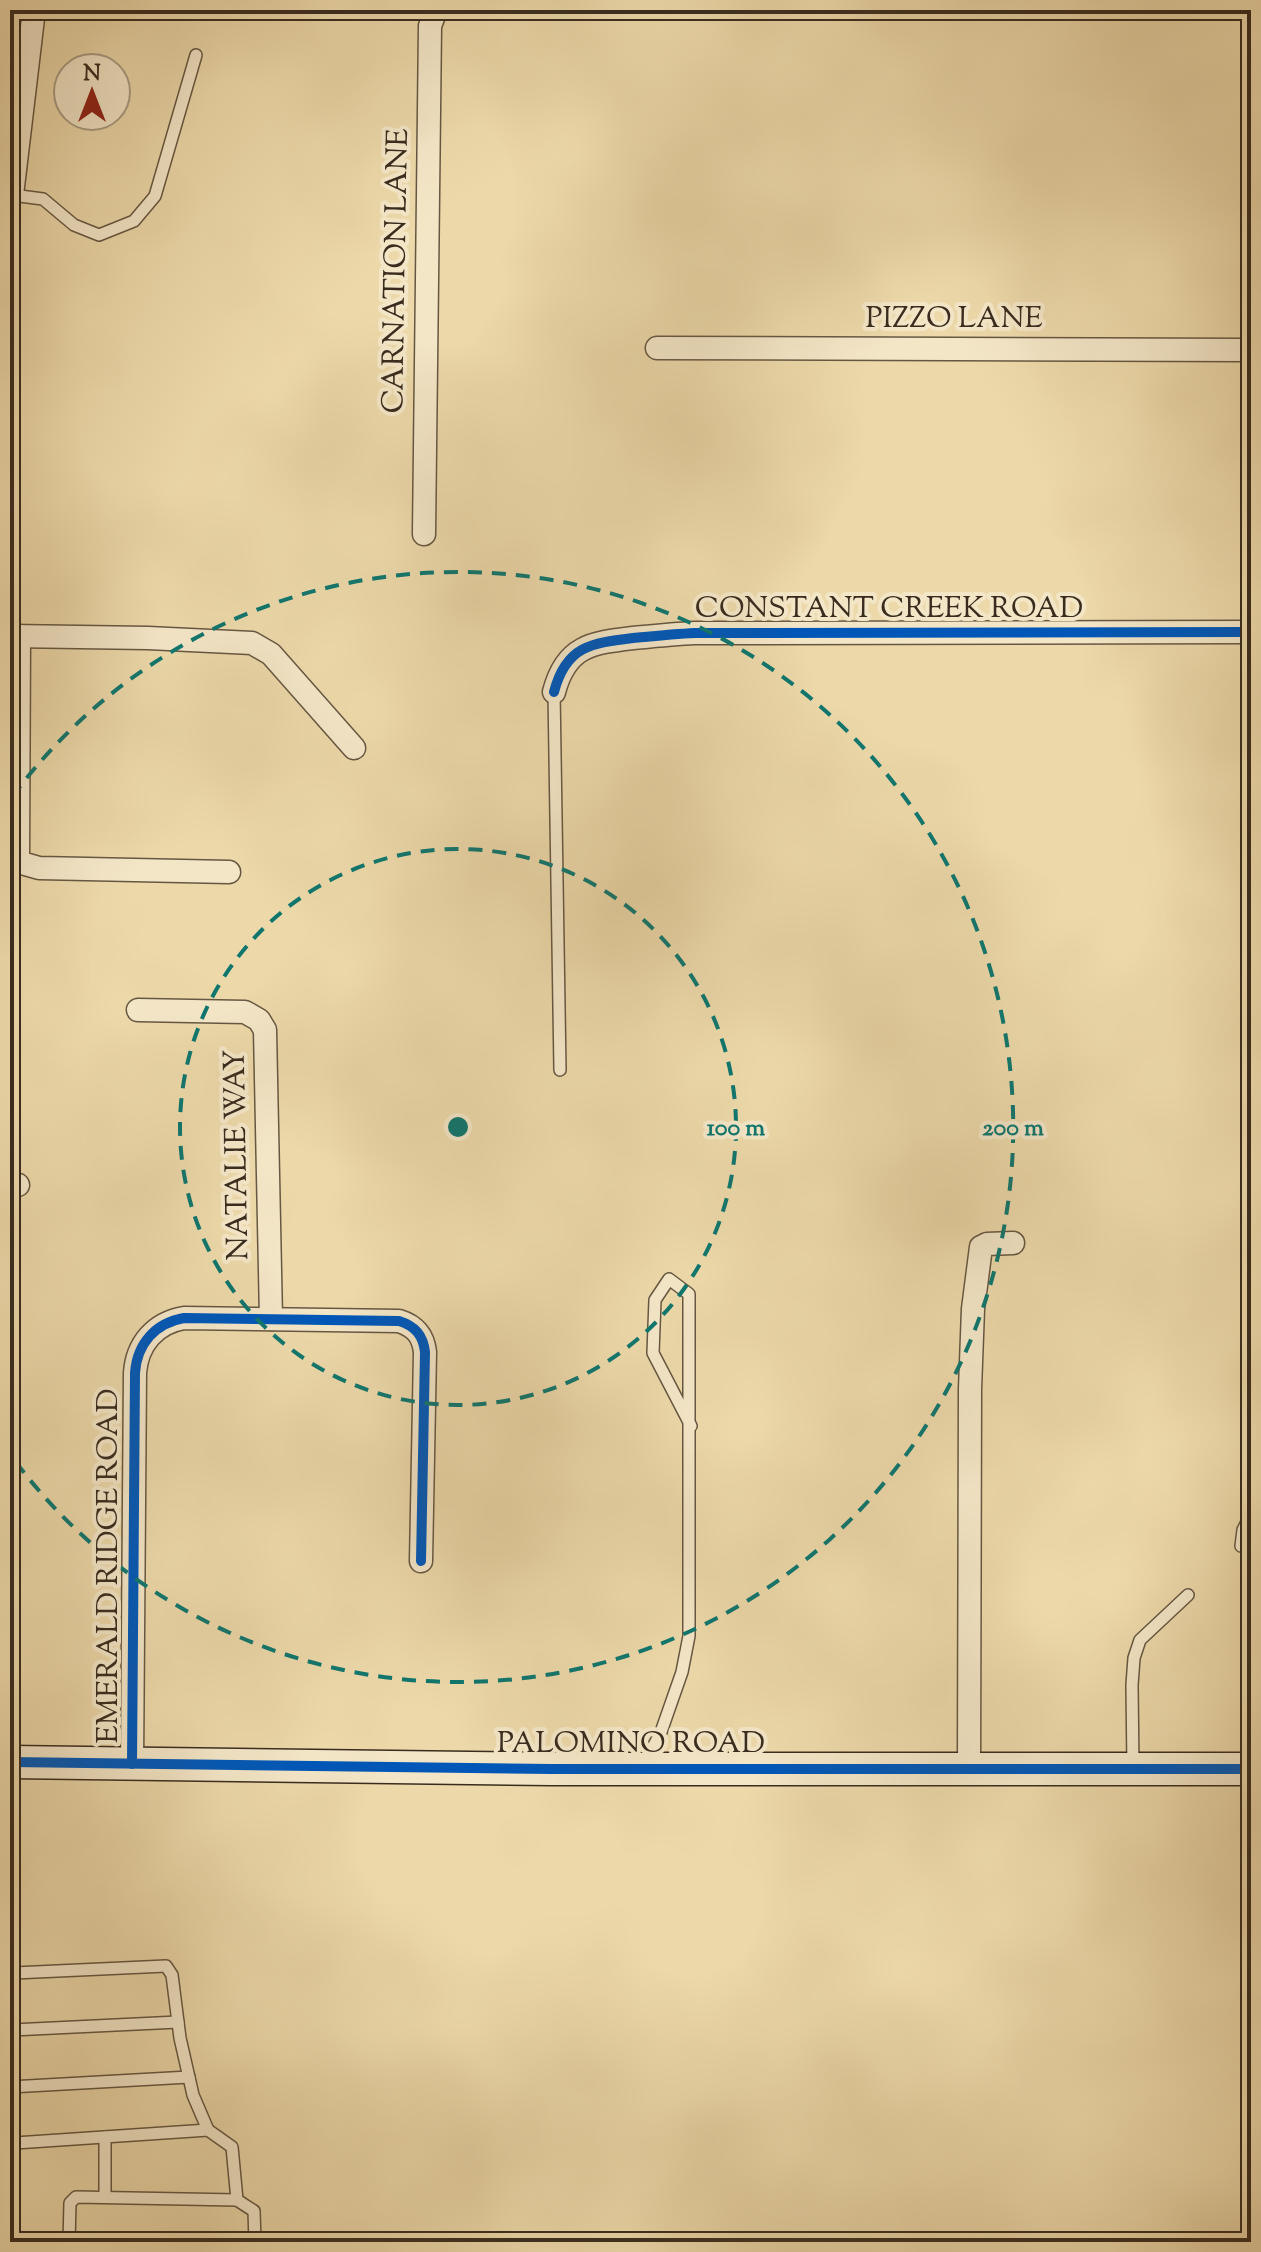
<svg xmlns="http://www.w3.org/2000/svg" width="1261" height="2252" font-family="'Sorts Mill Goudy',serif">
<style>
.lines{fill:none;stroke-linecap:round;stroke-linejoin:round}
.lane-casing{stroke:#665742;stroke-width:14}
.street-casing{stroke:#665742;stroke-width:25}
.secondary-casing{stroke:#392c1f;stroke-width:35}
.lane{stroke:#f3e6c7;stroke-width:11}
.street{stroke:#f3e6c7;stroke-width:22}
.secondary{stroke:#f3e6c7;stroke-width:32}
.cycleway-casing{stroke:#f3e6c7;stroke-width:15}
.cycleway{stroke:#0057b8;stroke-width:10}
.ring{fill:none;stroke:#0f766e;stroke-width:4;stroke-dasharray:14 10}
.labels{text-anchor:middle;dominant-baseline:central;stroke-width:8;stroke-linejoin:round;paint-order:stroke}
.street-label{font-size:30px;fill:#392c1f;stroke:#f3e6c7}
.centre{fill:#0f766e;stroke:#f3e6c7;stroke-width:4}
.ring-label{font-size:24px;text-anchor:middle;font-weight:bold;fill:#0f766e;stroke:#f3e6c7;stroke-width:8;stroke-linejoin:round;paint-order:stroke}
</style>
<rect width="100%" height="100%" fill="#ecd8a9"/>
<filter id="stains"><feTurbulence type="fractalNoise" baseFrequency=".0025" numOctaves="4"/><feColorMatrix values="0 0 0 0 .2 0 0 0 0 .09 0 0 0 0 .02 0 0 0 .5 -.17"/></filter>
<radialGradient id="worn" r=".72"><stop offset=".6" stop-color="#630" stop-opacity="0"/><stop offset="1" stop-color="#630" stop-opacity=".3"/></radialGradient>
<g class="lines">
<!-- lane casing -->
<g class="lane-casing">
<g id="lane">
<path d="M12,195L43,199L74,225L99,235L134,221L155,196L196,55"/>
<path d="M554,692L560,1070"/>
<path d="M1241,1546L1243,1530L1251,1514"/>
<path d="M644,1764L661,1732L682,1672L689,1636V1294L669,1279L655,1300L653,1353L691,1426"/>
<path d="M1133,1768L1132,1685L1134,1658L1140,1640L1188,1595"/>
<path d="M10,1892L14,1973L10,2074"/>
<path d="M14,1973L166,1966L172,1975L180,2038L193,2095L208,2130L232,2147L237,2200"/>
<path d="M12,2030L178,2022"/>
<path d="M10,2087L189,2077"/>
<path d="M10,2137L15,2143L208,2130"/>
<path d="M105,2137V2197"/>
<path d="M69,2242L70,2203L76,2197L237,2200L254,2211L255,2242"/>
</g>
</g>
<!-- street casing -->
<g class="street-casing">
<g id="street">
<path d="M12,195L34,10"/>
<path d="M657,348L1251,350"/>
<path d="M424,534L430,26L436,10"/>
<path d="M10,636L148,638L252,643L271,654L354,748"/>
<path d="M19,636L18,862L39,868L229,872"/>
<path d="M554,692C566,646 591,643 633,638C654,636 674,634 695,633L1251,632"/>
<path d="M138,1010L245,1012L259,1020L265,1030L271,1319"/>
<path d="M10,1184L18,1185"/>
<path d="M132,1764L135,1373C137,1344 155,1323 184,1318L399,1321C415,1326 423,1335 425,1352L421,1561"/>
<path d="M969,1769L970,1389L973,1309L981,1247L987,1244L1013,1243"/>
</g>
</g>
<!-- secondary casing -->
<g class="secondary-casing">
<path id="secondary" d="M10,1762L552,1769H1251"/>
</g>
<!-- lane -->
<use href="#lane" class="lane"/>
<!-- street -->
<use href="#street" class="street"/>
<!-- secondary -->
<use href="#secondary" class="secondary"/>
<!-- cycleway casing -->
<g class="cycleway-casing">
<g id="cycleway">
<path d="M554,692C566,646 591,643 633,638C654,636 674,634 695,633L1251,632"/>
<path d="M10,1762L552,1769H1251"/>
<path d="M132,1764L135,1373C137,1344 155,1323 184,1318L399,1321C415,1326 423,1335 425,1352L421,1561"/>
</g>
</g>
<!-- cycleway -->
<use href="#cycleway" class="cycleway"/>
</g>
<!-- distance rings -->
<g class="ring">
<circle cx="458" cy="1127" r="278"/>
<path d="M12 797A555 555 0 1 1 12 1457"/>
</g>
<g class="labels">
<!-- street labels -->
<g class="street-label">
<text transform="translate(397 271) rotate(-89)">CARNATION LANE</text>
<text x="954" y="319">PIZZO LANE</text>
<text x="889" y="609">CONSTANT CREEK ROAD</text>
<text transform="translate(238 1155) rotate(-91)">NATALIE WAY</text>
<text transform="translate(109 1566) rotate(-90)">EMERALD RIDGE ROAD</text>
<text x="631" y="1744">PALOMINO ROAD</text>
</g>
</g>
<circle cx="458" cy="1127" r="12" class="centre"/>
<g class="ring-label">
<text x="736" y="1135">100 m</text>
<text x="1013" y="1135">200 m</text>
</g>
<!-- margin -->
<rect width="1261" height="2252" fill="none" stroke="#ecd8a9" stroke-width="40"/>
<rect x="12" y="12" width="1237" height="2228" fill="none" stroke="#392c1f" stroke-width="4"/>
<rect x="20" y="20" width="1221" height="2212" fill="none" stroke="#392c1f" stroke-width="2"/>
<!-- north arrow -->
<g transform="translate(92 92)"><circle r="38" fill="#f3e6c7" stroke="#a99c84" stroke-width="2"/>
<path d="M0-6L14 30L0 20L-14 30Z" fill="#8f2418"/>
<text y="-12" font-size="22" font-weight="bold" text-anchor="middle" fill="#392c1f">N</text>
</g>
<rect width="100%" height="100%" filter="url(#stains)"/>
<rect width="100%" height="100%" fill="url(#worn)"/>
</svg>
